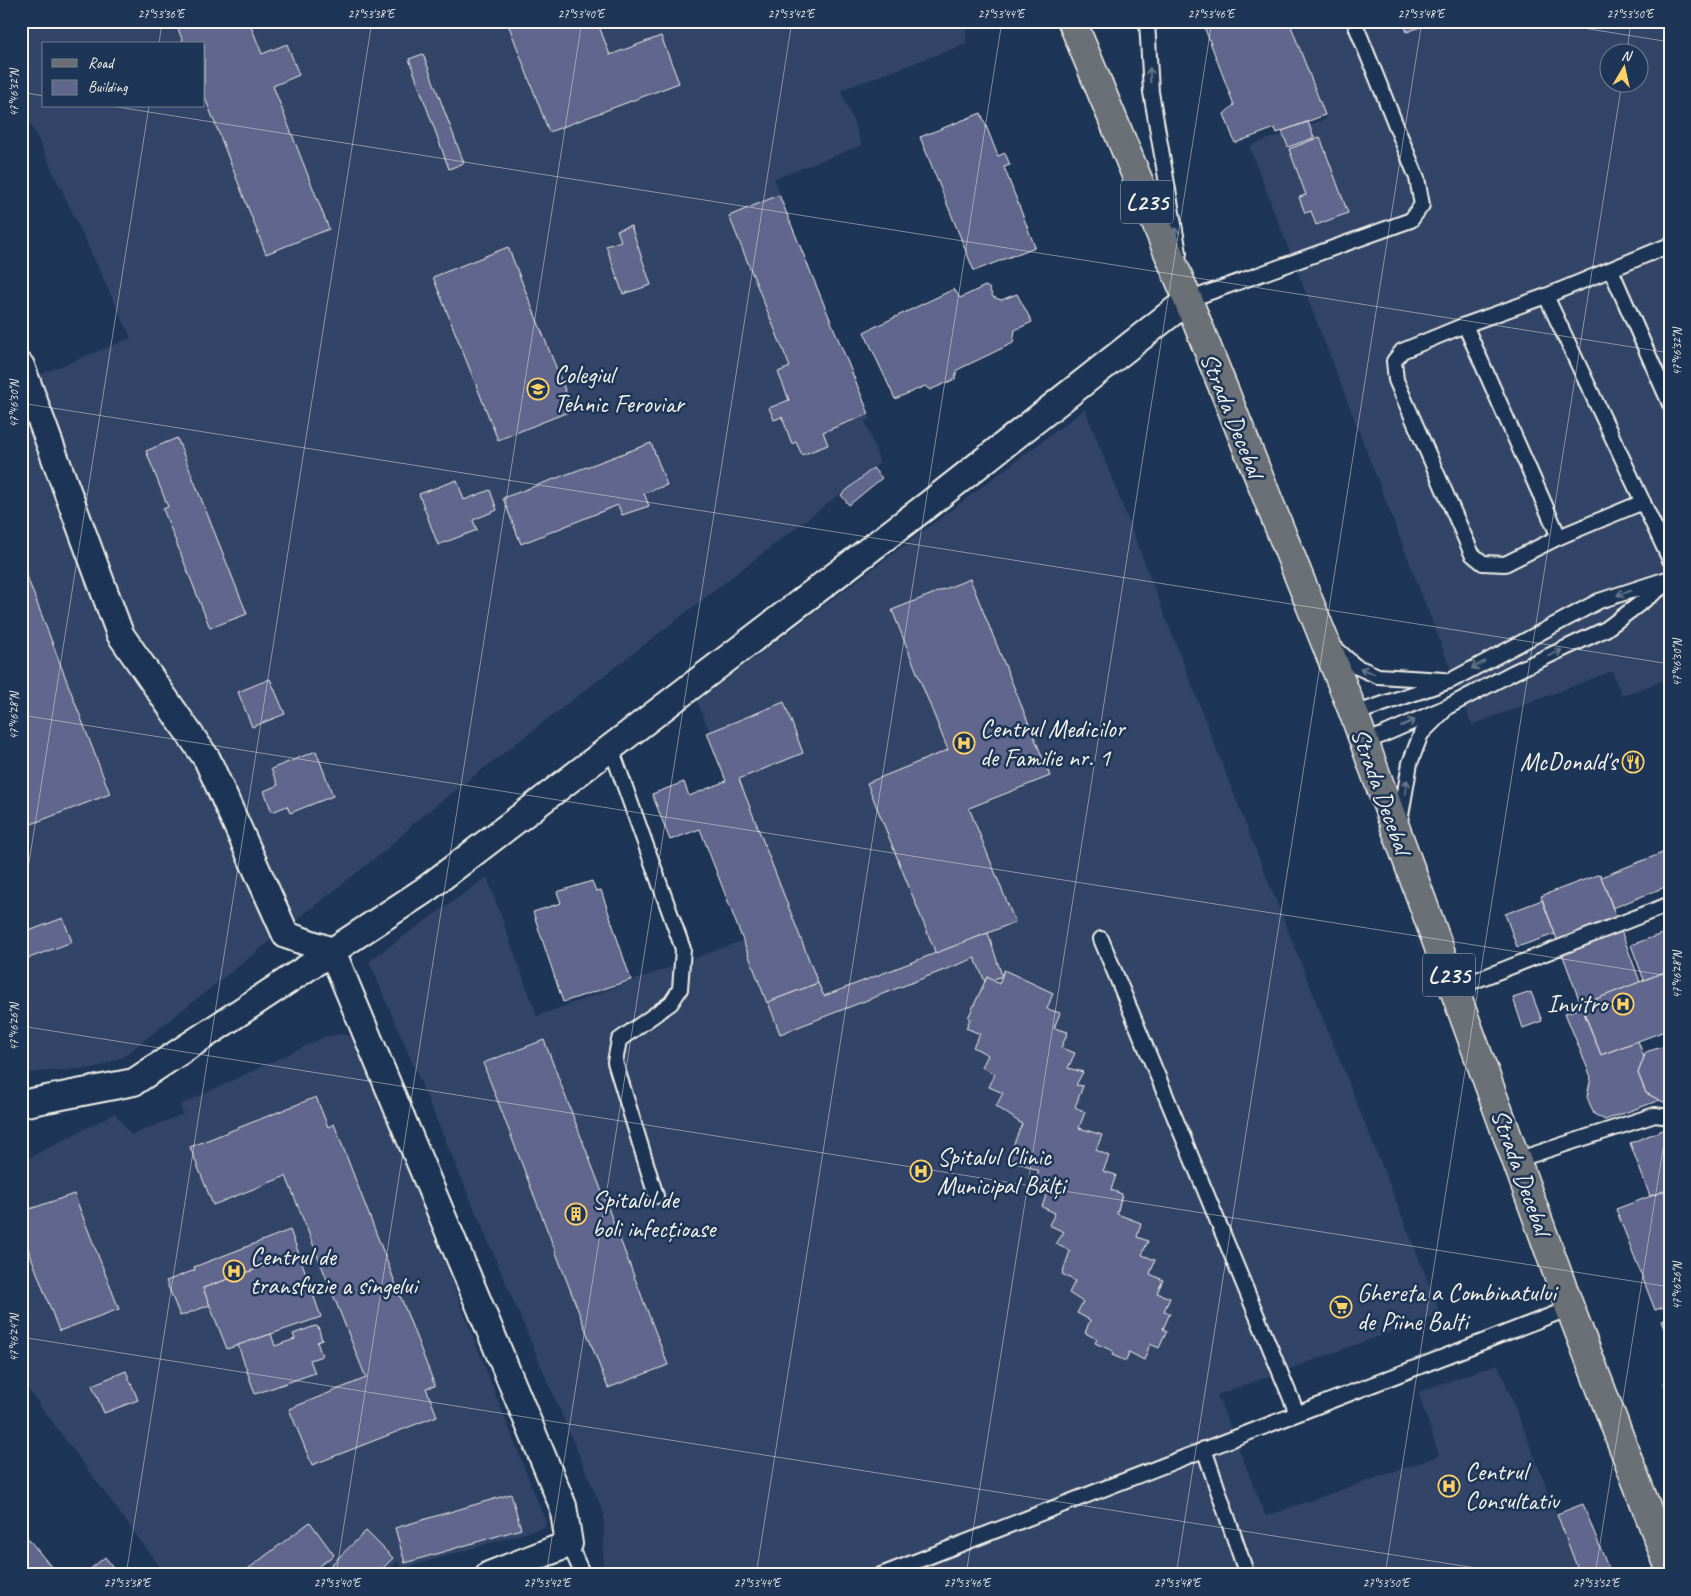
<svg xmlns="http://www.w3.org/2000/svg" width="1691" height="1596" font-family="Caveat,sans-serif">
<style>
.built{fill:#314467;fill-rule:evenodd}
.building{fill:#61668d;stroke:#f4f1e8}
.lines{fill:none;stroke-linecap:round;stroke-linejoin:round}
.lane-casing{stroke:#f4f1e8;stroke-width:18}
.street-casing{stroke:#f4f1e8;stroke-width:30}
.primary-casing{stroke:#f4f1e8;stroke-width:31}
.lane{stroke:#1d3557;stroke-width:14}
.street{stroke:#1d3557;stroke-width:26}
.primary{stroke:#6b6f75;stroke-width:28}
.oneway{stroke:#68778a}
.ticks{fill:none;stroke:#f4f1e8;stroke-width:1;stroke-opacity:0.45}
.labels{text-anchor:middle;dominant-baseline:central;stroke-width:5;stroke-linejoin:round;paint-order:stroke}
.shield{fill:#1d3557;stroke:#b4b9bc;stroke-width:1}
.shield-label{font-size:24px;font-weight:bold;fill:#f4f1e8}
.poi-label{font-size:25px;fill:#f4f1e8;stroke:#1d3557;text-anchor:start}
.street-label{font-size:25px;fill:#f4f1e8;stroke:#1d3557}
.neatline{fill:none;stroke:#f4f1e8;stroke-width:2}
.ticks-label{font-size:12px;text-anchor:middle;fill:#f4f1e8}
</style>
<rect width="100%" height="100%" fill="#1d3557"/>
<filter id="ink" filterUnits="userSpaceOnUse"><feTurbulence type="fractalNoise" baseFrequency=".02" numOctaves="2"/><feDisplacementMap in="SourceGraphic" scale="10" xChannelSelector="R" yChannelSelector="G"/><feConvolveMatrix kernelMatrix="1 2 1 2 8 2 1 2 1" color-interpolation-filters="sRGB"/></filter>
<g filter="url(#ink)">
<!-- built -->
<g class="built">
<path d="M21,21H966V44L841,90L862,145L774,179L870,419L865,421L880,463L422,816L387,849L123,1057L96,1068L26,1073L21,1061V382L131,338L21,103ZM44,44H204V106H44Z"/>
<path d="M1286,21H1670V678L1622,696L1612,671L1472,725L1249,146L1326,119ZM1608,52H1638V82H1608Z"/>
<path d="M1085,409L1249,833L1441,1314L1217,1395L1266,1516L1439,1456L1418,1392L1498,1364L1581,1575H577L603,1565L604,1514L369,961L487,877L537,1016L747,939L731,784L697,701Z"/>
<path d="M343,1034L354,1038L360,1047L546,1523L545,1527L401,1569L398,1561L381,1575H337L324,1560L304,1575H166L21,1380V1162L115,1113L131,1135L183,1114L180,1105L327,1036Z"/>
</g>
<!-- building -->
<g class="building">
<path d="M175,21H249L262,54L287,44L299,75L273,86L329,229L266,254L204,95V44H184Z"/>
<path d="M507,21H597L610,55L661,36L679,83L549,132Z"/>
<path d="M1202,21H1289L1325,115L1277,133L1275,128L1235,143L1224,114L1234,105Z"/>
<path d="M1403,21H1435L1407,32Z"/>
<path d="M423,54L464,163L449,169L409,59Z"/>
<path d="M981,113L998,156L1005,153L1010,165L1004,167L1035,247L974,271L920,137Z"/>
<path d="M1308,122L1314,138L1288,147L1282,131Z"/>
<path d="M1320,137L1348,213L1316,225L1311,211L1305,213L1299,197L1306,195L1289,149Z"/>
<path d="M779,195L869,414L823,432L828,445L802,455L796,442L792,444L782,417L774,420L769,408L789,400L778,372L790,367L729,216Z"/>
<path d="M631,226L651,285L623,294L606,246L621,241L617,230Z"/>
<path d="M508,247L573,410L498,440L433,277Z"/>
<path d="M985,286L989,288L993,297L1001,300L1017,294L1032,322L1015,330L1013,343L957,370L955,379L930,390L925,386L895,399L864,332L954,289L960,298Z"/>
<path d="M177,438L247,614L210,628L163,509L168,507L146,451Z"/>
<path d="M651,443L667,485L644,493L649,506L622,515L618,505L521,544L503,498Z"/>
<path d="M873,468L882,478L849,505L841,495Z"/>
<path d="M457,480L464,500L490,490L497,510L473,520L477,530L438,545L419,494Z"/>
<path d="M21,561L110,794L21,828Z"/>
<path d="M970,579L1050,776L969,808L1015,922L936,954L867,783L948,750L892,610Z"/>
<path d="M270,679L285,714L252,727L238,692Z"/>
<path d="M784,702L803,753L739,779L818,983L767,1003L700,829L670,840L652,794L684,782L689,796L726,781L707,733Z"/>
<path d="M316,751L333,796L290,813L287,806L272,812L264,791L278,785L271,769Z"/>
<path d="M1670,850V885L1613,908L1601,877Z"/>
<path d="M1600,874L1640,982L1581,1005L1541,896Z"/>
<path d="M592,881L596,891L601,890L631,980L563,1002L533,912L561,903L557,892Z"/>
<path d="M1542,900L1555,934L1517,947L1505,914Z"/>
<path d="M63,918L72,942L21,961V934Z"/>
<path d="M1670,931V970L1644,980L1631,945Z"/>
<path d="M988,933L1002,976L992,980L987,977L985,982L975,958L780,1034L768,1002L818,983L824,996Z"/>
<path d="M1004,970L1053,993L1047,1009L1060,1013L1054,1028L1068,1032L1061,1048L1075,1053L1068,1068L1083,1072L1076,1085L1083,1086L1075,1107L1085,1112L1079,1128L1102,1135L1096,1150L1109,1156L1103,1171L1116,1175L1111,1190L1122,1194L1117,1214L1141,1223L1137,1237L1148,1241L1142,1255L1155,1260L1150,1274L1163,1280L1157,1293L1170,1298L1164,1311L1170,1313L1163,1329L1167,1331L1159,1348L1150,1344L1144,1360L1129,1352L1126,1361L1112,1355L1113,1351L1095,1343L1097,1339L1085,1333L1090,1320L1077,1313L1083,1302L1069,1293L1075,1281L1062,1274L1070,1251L1056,1244L1064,1232L1049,1225L1055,1213L1042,1207L1047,1192L1033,1186L1039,1171L1008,1158L1022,1124L996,1106L1003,1093L989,1087L995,1074L982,1067L988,1055L973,1047L980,1034L966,1028L970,1019L968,1018L987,977L999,984Z"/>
<path d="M1670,970V1029L1601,1055L1581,1005Z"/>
<path d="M1531,992L1542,1021L1523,1028L1513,998Z"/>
<path d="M1582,1008L1601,1055L1638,1041L1644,1057L1638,1073L1646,1093L1660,1100L1605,1120L1594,1114L1587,1097L1591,1077L1565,1013Z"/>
<path d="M544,1040L668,1365L608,1388L483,1063Z"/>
<path d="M1668,1045L1670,1046V1101L1665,1103L1646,1093L1638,1073L1646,1052Z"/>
<path d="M316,1097L328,1127L334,1124L435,1386L426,1388L437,1416L312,1465L289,1409L366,1378L286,1176L213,1205L190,1147Z"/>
<path d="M1668,1128L1670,1189L1650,1196L1630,1143Z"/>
<path d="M1670,1189V1305L1655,1310L1616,1209Z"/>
<path d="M74,1194L119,1309L59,1331L21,1230V1212Z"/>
<path d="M290,1230L299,1254L203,1288L210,1305L180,1316L166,1281L195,1270L194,1267Z"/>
<path d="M299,1254L321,1317L227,1349L203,1288Z"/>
<path d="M1670,1318V1342L1662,1321Z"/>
<path d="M315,1326L318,1327L322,1340L317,1342L322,1356L310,1360L315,1373L255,1394L238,1345L271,1334L275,1346L295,1339L293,1334Z"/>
<path d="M126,1371L138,1400L104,1413L92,1385Z"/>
<path d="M1670,1380V1397L1664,1383Z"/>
<path d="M511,1494L521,1529L405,1563L395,1528Z"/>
<path d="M1583,1504L1611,1575H1580L1557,1514Z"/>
<path d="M310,1522L334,1555L307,1575H240Z"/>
<path d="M21,1530L58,1575H21Z"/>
<path d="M366,1531L393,1558L376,1575H338L330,1566Z"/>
<path d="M105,1557L118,1574L91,1575L88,1571Z"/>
</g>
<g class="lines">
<!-- lane casing -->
<g class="lane-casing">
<g id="lane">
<path d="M1147,21L1151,92L1179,253"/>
<path d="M1670,245L1546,296L1670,560"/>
<path d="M1611,270L1670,404"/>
<path d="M1187,296L1188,300L1411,220L1422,205L1417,178L1354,21"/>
<path d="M1546,296L1465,325L1402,351L1394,361L1396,380L1472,554L1483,563L1505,564L1559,537L1643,502"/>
<path d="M1465,325L1559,537"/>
<path d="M1333,646L1355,666L1378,676L1444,680"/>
<path d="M1354,714L1450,681L1599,601L1667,579"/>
<path d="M1364,743L1449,706L1514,672L1606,629L1670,581"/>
<path d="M611,748L683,949L680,989L671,1003L619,1040L615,1062L656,1196"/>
<path d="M1399,827L1410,763L1421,734L1444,711"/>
<path d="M1101,939L1297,1413"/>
<path d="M1454,989L1670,904"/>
<path d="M1516,1160L1655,1115L1670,1117"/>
<path d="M1204,1449L1247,1575"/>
<path d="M569,1544L583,1575"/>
<path d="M881,1575L1570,1308"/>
</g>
</g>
<!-- street casing -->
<g class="street-casing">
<g id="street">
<path d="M21,366L120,634L207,759L286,935L332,951L563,1506L569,1544L489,1575"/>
<path d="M21,1104L134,1082L425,890L929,504L1188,300"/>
</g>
</g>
<!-- primary casing -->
<g class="primary-casing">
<path id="primary" d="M1072,21L1188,300L1354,714L1570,1308L1670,1569"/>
</g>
<!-- lane -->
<use href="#lane" class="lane"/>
<!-- street -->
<use href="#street" class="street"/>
<!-- primary -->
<use href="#primary" class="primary"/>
</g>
<!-- one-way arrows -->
<defs><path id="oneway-shaft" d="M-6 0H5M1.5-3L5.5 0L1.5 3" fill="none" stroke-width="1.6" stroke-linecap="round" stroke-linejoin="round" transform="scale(1.25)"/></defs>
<g class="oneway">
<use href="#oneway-shaft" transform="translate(1150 75) rotate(-93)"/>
<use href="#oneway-shaft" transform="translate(1176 235) rotate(-100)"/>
<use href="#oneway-shaft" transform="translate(1624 593) rotate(162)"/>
<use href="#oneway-shaft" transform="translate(1555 653) rotate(-25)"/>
<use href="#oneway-shaft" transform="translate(1478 665) rotate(151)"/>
<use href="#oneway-shaft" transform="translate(1367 671) rotate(-157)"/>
<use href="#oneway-shaft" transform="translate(1408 723) rotate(-24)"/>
<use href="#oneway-shaft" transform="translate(1406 787) rotate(-82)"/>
</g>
</g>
<!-- ticks -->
<path class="ticks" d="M1540,21L1670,42M159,44L162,21M1627,52L1631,21M21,92L44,96M111,106L1670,353M21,403L1670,664M21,715L1670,976M21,913L149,106M21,1026L1670,1287M21,1337L1520,1575M126,1575L372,21M336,1575L582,21M546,1575L792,21M756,1575L1002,21M966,1575L1212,21M1176,1575L1422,21M1385,1575L1622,82M1595,1575L1670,1105"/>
<!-- icons -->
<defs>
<g id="university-ring" transform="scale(1.125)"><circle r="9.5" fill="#1d3557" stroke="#ffd166" stroke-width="1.5"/><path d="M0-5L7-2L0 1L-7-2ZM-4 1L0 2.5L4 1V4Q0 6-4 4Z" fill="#ffd166"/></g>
<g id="hospital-ring" transform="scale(1.125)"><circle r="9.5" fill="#1d3557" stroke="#ffd166" stroke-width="1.5"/><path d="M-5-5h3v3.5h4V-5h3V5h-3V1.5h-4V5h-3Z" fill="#ffd166"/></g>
<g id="restaurant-ring" transform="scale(1.125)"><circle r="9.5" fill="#1d3557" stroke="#ffd166" stroke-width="1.5"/><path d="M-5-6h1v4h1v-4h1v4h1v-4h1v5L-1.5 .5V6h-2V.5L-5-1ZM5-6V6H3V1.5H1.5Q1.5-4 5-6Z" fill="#ffd166"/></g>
<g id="building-ring" transform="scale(1.125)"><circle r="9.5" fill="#1d3557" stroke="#ffd166" stroke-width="1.5"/><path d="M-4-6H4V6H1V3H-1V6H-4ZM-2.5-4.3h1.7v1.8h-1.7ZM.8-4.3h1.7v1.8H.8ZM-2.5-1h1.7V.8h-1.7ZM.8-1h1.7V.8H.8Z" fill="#ffd166"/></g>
<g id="supermarket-ring" transform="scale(1.125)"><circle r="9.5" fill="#1d3557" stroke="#ffd166" stroke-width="1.5"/><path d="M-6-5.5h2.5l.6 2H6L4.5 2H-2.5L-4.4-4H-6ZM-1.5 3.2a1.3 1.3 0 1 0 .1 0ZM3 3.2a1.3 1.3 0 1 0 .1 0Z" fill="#ffd166"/></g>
</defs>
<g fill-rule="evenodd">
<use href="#university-ring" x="538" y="389"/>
<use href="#hospital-ring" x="964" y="743"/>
<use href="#restaurant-ring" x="1633" y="762"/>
<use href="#hospital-ring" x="1623" y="1004"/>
<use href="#hospital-ring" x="921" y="1171"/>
<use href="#building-ring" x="576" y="1214"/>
<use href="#hospital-ring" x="234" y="1271"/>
<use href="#supermarket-ring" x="1341" y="1307"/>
<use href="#hospital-ring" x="1449" y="1486"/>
</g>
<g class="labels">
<!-- shield labels -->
<g class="shield">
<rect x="1121" y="180.5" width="52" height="43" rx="4"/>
<rect x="1423" y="953.5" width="52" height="43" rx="4"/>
</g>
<g class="shield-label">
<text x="1147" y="202">L235</text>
<text x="1449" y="975">L235</text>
</g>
<!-- poi labels -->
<g class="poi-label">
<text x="554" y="375">Colegiul<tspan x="554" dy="29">Tehnic Feroviar</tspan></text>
<text x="980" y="729">Centrul Medicilor<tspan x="980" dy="29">de Familie nr. 1</tspan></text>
<text x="1617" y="762" text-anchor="end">McDonald's</text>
<text x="1607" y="1004" text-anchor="end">Invitro</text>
<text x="937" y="1157">Spitalul Clinic<tspan x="937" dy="29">Municipal Bălți</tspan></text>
<text x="592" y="1200">Spitalul de<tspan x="592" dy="29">boli infecțioase</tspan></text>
<text x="250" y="1257">Centrul de<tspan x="250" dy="29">transfuzie a sîngelui</tspan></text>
<text x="1357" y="1293">Ghereta a Combinatului<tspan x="1357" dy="29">de Pîine Balti</tspan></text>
<text x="1465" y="1472">Centrul<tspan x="1465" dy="29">Consultativ</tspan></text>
</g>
<!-- street labels -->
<g class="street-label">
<text transform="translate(1232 415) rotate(68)">Strada Decebal</text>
<text transform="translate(1381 791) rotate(70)">Strada Decebal</text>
<text transform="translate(1521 1172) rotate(70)">Strada Decebal</text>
</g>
</g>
<!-- margin -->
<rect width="1691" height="1596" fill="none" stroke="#1d3557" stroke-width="55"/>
<!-- legend -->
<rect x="42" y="42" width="162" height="65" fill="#1d3557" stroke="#738091"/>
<rect x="52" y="59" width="25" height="8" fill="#6b6f75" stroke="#738091"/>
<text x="88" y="68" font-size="15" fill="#f4f1e8">Road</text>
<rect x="52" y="80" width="25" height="15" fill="#61668d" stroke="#738091"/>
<text x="88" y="92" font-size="15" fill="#f4f1e8">Building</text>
<!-- north arrow -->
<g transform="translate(1624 68) rotate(9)"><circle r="24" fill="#1d3557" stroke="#738091"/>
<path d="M0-4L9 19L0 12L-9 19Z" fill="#ffd166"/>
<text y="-8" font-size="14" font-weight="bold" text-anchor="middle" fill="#f4f1e8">N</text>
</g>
<rect x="28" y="28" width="1636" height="1540" class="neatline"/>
<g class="ticks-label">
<text x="161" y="18">27°53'36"E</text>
<text x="371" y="18">27°53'38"E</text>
<text x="581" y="18">27°53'40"E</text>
<text x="791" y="18">27°53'42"E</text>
<text x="1001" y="18">27°53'44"E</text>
<text x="1211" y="18">27°53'46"E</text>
<text x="1421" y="18">27°53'48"E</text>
<text x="1630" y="18">27°53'50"E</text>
<text transform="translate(14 93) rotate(-90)" y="4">47°46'32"N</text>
<text transform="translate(1677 352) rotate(-90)" y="4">47°46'32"N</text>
<text transform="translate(14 404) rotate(-90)" y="4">47°46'30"N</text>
<text transform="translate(1677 663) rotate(-90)" y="4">47°46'30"N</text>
<text transform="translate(14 716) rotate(-90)" y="4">47°46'28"N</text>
<text transform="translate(1677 975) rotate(-90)" y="4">47°46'28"N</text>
<text transform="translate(14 1027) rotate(-90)" y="4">47°46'26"N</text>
<text transform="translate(1677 1286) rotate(-90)" y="4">47°46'26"N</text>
<text transform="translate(14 1338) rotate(-90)" y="4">47°46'24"N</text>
<text x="127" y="1587">27°53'38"E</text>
<text x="337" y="1587">27°53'40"E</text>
<text x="547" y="1587">27°53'42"E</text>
<text x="757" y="1587">27°53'44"E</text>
<text x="967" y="1587">27°53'46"E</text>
<text x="1177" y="1587">27°53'48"E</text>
<text x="1386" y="1587">27°53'50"E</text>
<text x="1596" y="1587">27°53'52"E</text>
</g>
</svg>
